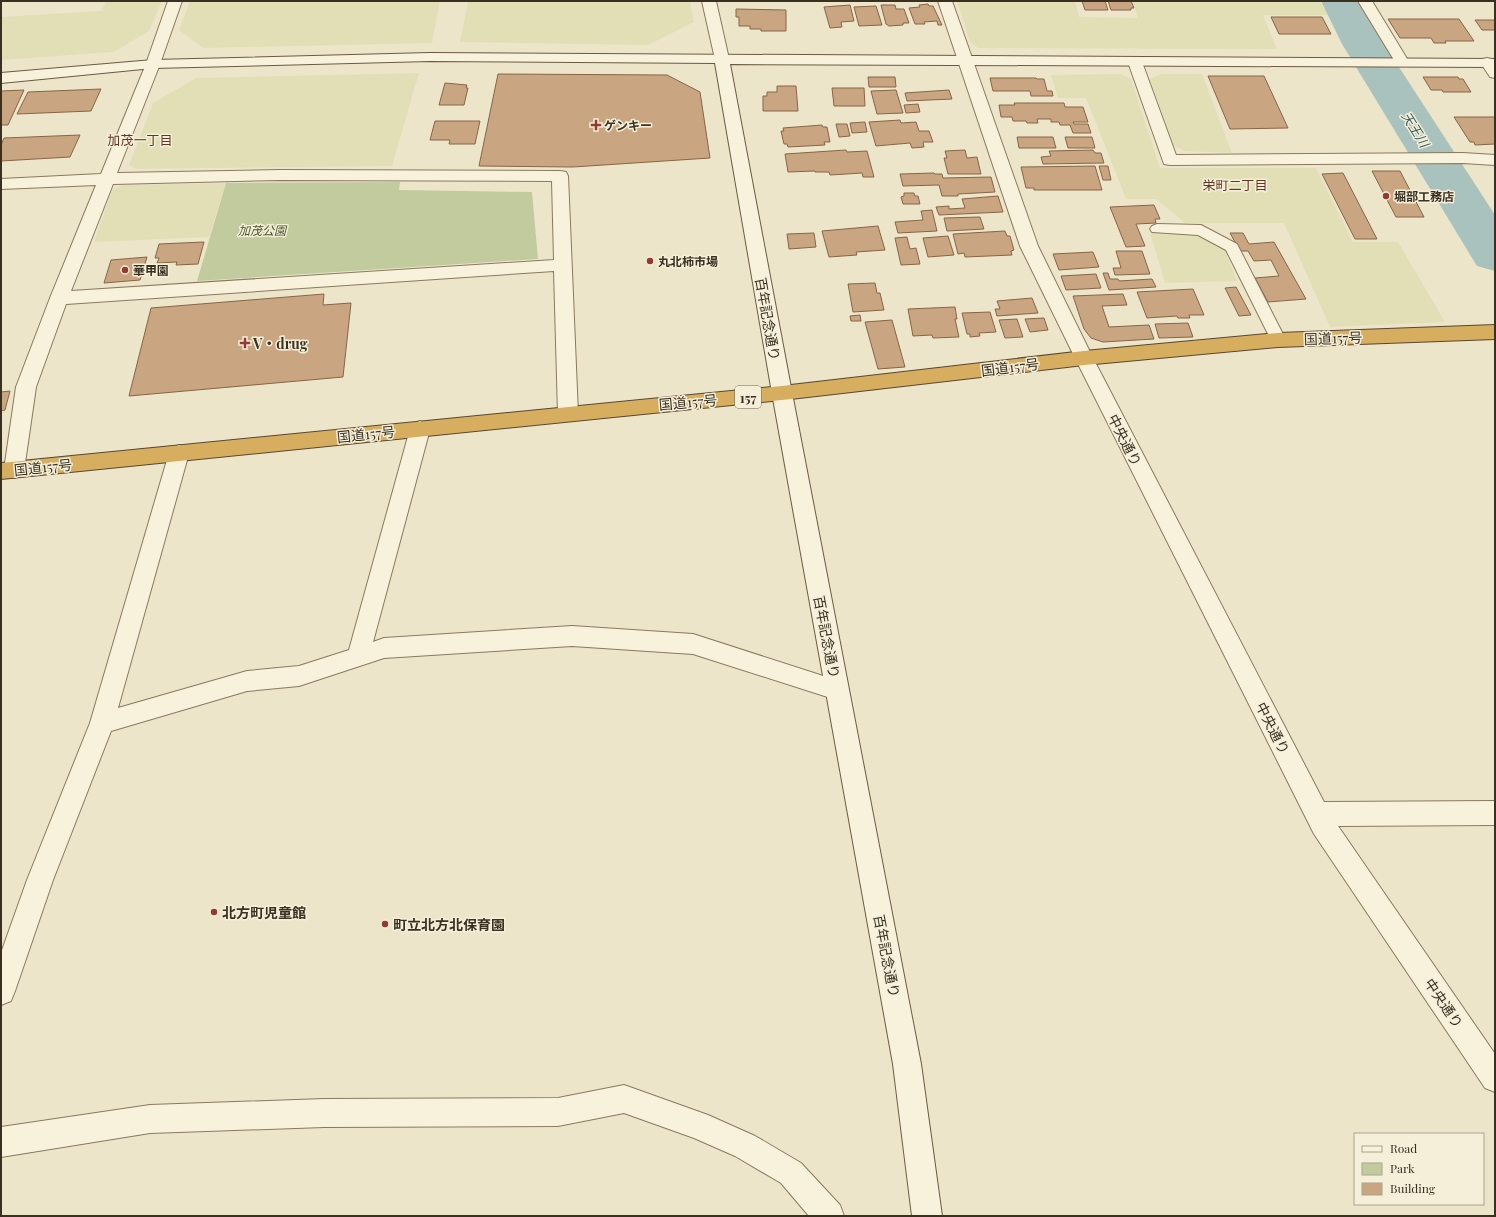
<svg xmlns="http://www.w3.org/2000/svg" width="1496" height="1217" font-family="'Playfair Display','Noto Sans JP',serif">
<style>
.farmland{fill:#e2dfb7}
.green{fill:#c2cb9e}
.lines{fill:none;stroke-linecap:round;stroke-linejoin:round}
.river{fill:#aac2bd;fill-rule:evenodd}
.building{fill:#c9a681;stroke:#876546}
.lane-casing{stroke:#89795f;stroke-width:2}
.street-casing{stroke:#89795f;stroke-width:2}
.secondary-casing{stroke:#6b5a42;stroke-width:2}
.highway-casing{stroke:#574732;stroke-width:2}
.lane{fill:#f8f2dd;fill-rule:evenodd}
.street{fill:#f8f2dd;fill-rule:evenodd}
.secondary{fill:#f8f2dd;fill-rule:evenodd}
.highway{fill:#d7ad60;fill-rule:evenodd}
.poi-dot{fill:#953931;stroke:#f5efd9;stroke-width:1.5}
.labels{text-anchor:middle;dominant-baseline:central;stroke-width:3;stroke-linejoin:round;paint-order:stroke}
.far-poi-label{font-size:12px;font-weight:bold;fill:#3a3021;stroke:#f5efd9;text-anchor:start}
.far-park-label{font-size:12px;font-style:italic;fill:#465529;stroke:#f5efd9}
.far-water-label{font-size:13px;font-style:italic;fill:#325859;stroke:#f5efd9}
.far-neighbourhood-label{font-size:13px;fill:#653623;stroke:#f5efd9}
.shield{fill:#f5efd9;stroke:#726958;stroke-width:1}
.shield-label{font-size:13px;font-weight:bold;fill:#3a3021}
.street-label{font-size:14px;fill:#3a3021;stroke:#f5efd9}
.poi-label{font-size:14px;font-weight:bold;fill:#3a3021;stroke:#f5efd9;text-anchor:start}
</style>
<rect width="100%" height="100%" fill="#ede5ca"/>
<!-- farmland -->
<g class="farmland">
<path d="M106,1H162L149,31L114,52L1,60V17L101,11Z"/>
<path d="M190,1H440L432,43L203,48L179,30Z"/>
<path d="M468,1H690L694,22L648,45L460,42Z"/>
<path d="M957,1H1075L1079,17L1138,18L1133,1H1320L1328,15H1263L1277,49L978,48L970,42Z"/>
<path d="M419,73L392,166L136,169L129,165L153,103L196,78Z"/>
<path d="M1121,74L1131,79L1160,168H1316L1353,242H1398L1445,322L1330,327L1284,223H1185L1156,199H1126L1086,98H1058L1051,75Z"/>
<path d="M1161,74H1202L1232,153L1185,151L1173,145L1150,79Z"/>
<path d="M226,183L209,237L94,242L112,190L123,185Z"/>
<path d="M1150,233L1197,234L1224,248L1237,281L1165,283Z"/>
</g>
<!-- green -->
<path class="green" d="M400,182L399,190L532,192L538,259L197,281L226,183Z"/>
<g class="lines">
<!-- river -->
<path class="river" d="M1321,1H1361L1384,44L1495,215V271L1477,266L1342,44Z"/>
</g>
<!-- building -->
<g class="building">
<path d="M1082,1H1105L1108,10H1085Z"/>
<path d="M1108,1H1131L1134,8H1131V10H1111Z"/>
<path d="M928,4L929,6H933L942,25H938L937,21L924,22L925,24H915L909,8L920,7L919,5Z"/>
<path d="M850,5L854,21L841,22L842,27L830,28L824,7Z"/>
<path d="M881,5H895L896,9H904L909,23H903V25L889,26L886,24Z"/>
<path d="M876,6L882,25L859,26L854,7Z"/>
<path d="M736,9L786,10V31H761V29H750V26H739V17H736Z"/>
<path d="M1271,17H1322L1331,34H1279Z"/>
<path d="M1388,19H1459L1474,41H1445L1446,43H1434L1431,38H1400Z"/>
<path d="M1475,20H1495V30H1482Z"/>
<path d="M498,74L667,75L700,92L710,158L573,167L479,166Z"/>
<path d="M1208,76H1264L1288,128L1230,129Z"/>
<path d="M868,77H895L896,87H869Z"/>
<path d="M1423,77H1458L1459,79H1463L1471,92H1443L1442,90H1431Z"/>
<path d="M990,78H1036L1037,79H1044L1047,91H1052L1053,96H1031L1030,91H993Z"/>
<path d="M445,83L467,85L466,88H468L464,105H439Z"/>
<path d="M777,86H796L798,111H763V96H767V92H777Z"/>
<path d="M832,88H864L865,106H834Z"/>
<path d="M101,89L91,111L17,114L28,92Z"/>
<path d="M24,90L8,125H1V91Z"/>
<path d="M896,90L903,113L877,114L871,91Z"/>
<path d="M949,90L952,99L907,101L905,93Z"/>
<path d="M1014,103H1064L1065,107H1083L1088,122H1073L1074,124H1088L1091,133H1073L1070,125H1060L1059,122H1051V119H1037L1038,123H1027L1026,121H1013L1012,117H1001L999,105H1015Z"/>
<path d="M918,104L920,112L906,113L904,105Z"/>
<path d="M1454,117H1495V144L1475,145L1474,142H1470Z"/>
<path d="M900,120L901,123L916,122L919,131H929L933,142H923L924,147L912,148L910,143L876,146L869,122Z"/>
<path d="M435,121H480L475,144H449L450,140H430Z"/>
<path d="M865,122L867,132L852,133L850,123Z"/>
<path d="M836,124H847L850,136L839,137Z"/>
<path d="M822,125L823,127H827L830,142H824L825,145L788,147L787,144H784L781,131H784L783,128Z"/>
<path d="M80,135L70,157L1,161V145L4,138Z"/>
<path d="M1017,137H1053L1056,148H1019Z"/>
<path d="M1065,137H1092L1095,148H1068Z"/>
<path d="M846,150L847,152L867,151L874,177H863L862,173L830,175L829,172H815V171L788,172L785,154Z"/>
<path d="M965,150L967,158L977,157L981,174H948L944,158H947L945,151Z"/>
<path d="M1093,150L1095,153H1101L1104,163L1043,164L1041,157L1051,156L1049,151Z"/>
<path d="M1095,166L1102,190H1034V188H1026L1021,167Z"/>
<path d="M1099,166H1108L1111,180H1103Z"/>
<path d="M1372,171H1400L1424,217H1396Z"/>
<path d="M934,173L935,174H942L943,178L991,177L995,192L958,194V196H942L939,185L903,186L900,174Z"/>
<path d="M1343,173L1377,239H1355L1322,174Z"/>
<path d="M904,193H914L915,196H918L920,204H903L901,197L904,196Z"/>
<path d="M998,196L1003,212L939,215L936,207L949,206V209L965,208L962,199Z"/>
<path d="M1154,205L1160,219H1155L1156,223L1136,224L1145,246L1126,247L1110,207Z"/>
<path d="M932,210L937,231L898,233L895,222L923,220L921,211Z"/>
<path d="M980,217L984,229L947,231L944,218Z"/>
<path d="M878,226L885,250L856,252L857,255L829,257L822,231Z"/>
<path d="M1005,231L1007,236H1010L1014,250L1011,251L1012,255L965,257L964,253L958,254L953,234Z"/>
<path d="M814,233L816,247L789,249L787,234Z"/>
<path d="M1230,233H1243L1249,244L1274,242L1306,299L1268,302L1255,278L1279,276L1271,260L1254,261L1248,251H1240Z"/>
<path d="M948,236L954,255L928,257L923,238Z"/>
<path d="M907,237L910,249L916,248L920,264L901,265L895,238Z"/>
<path d="M204,242L198,264L176,265L177,262L157,263L159,258H155L159,244Z"/>
<path d="M1116,251H1142L1150,274L1115,275L1113,268H1121Z"/>
<path d="M1093,252L1099,267L1059,270L1053,254Z"/>
<path d="M147,257L140,280L104,283L111,260Z"/>
<path d="M1103,273H1108L1110,279H1118L1119,281L1152,279L1156,287L1109,290Z"/>
<path d="M1096,274L1101,288L1066,290L1061,276Z"/>
<path d="M875,283L877,293H880L884,310L853,312L848,284Z"/>
<path d="M1236,287L1251,315L1239,316L1225,288Z"/>
<path d="M1193,289L1204,315H1189L1190,318H1178L1177,316L1147,318L1137,292Z"/>
<path d="M324,294L323,305L351,303L343,377L129,396L151,308Z"/>
<path d="M1123,294L1127,305L1102,306L1109,327L1149,325L1154,339L1103,342L1091,338L1084,329L1073,296Z"/>
<path d="M1032,298L1038,313L997,316L995,309H1000L997,301Z"/>
<path d="M955,307L957,319H955L959,337L933,338L932,335L913,336L908,309Z"/>
<path d="M990,312L996,332L979,333L980,336L970,337V334H967L962,313Z"/>
<path d="M860,315L861,321H851L850,316Z"/>
<path d="M1044,318L1048,330L1030,332L1025,319Z"/>
<path d="M1017,319L1023,337L1005,338L999,320Z"/>
<path d="M892,320L905,367L878,369L865,322Z"/>
<path d="M1188,323L1193,337L1159,338L1155,324Z"/>
<path d="M10,391L5,410L1,411V392Z"/>
</g>
<g class="lines">
<!-- lane casing -->
<g class="lane-casing">
<path id="lane" d="M1157,224L1201,225L1237,244L1286,340L1283,344L1278,345L1273,344L1226,250L1198,235L1152,232L1150,229L1152,226Z"/>
</g>
<!-- street casing -->
<g class="street-casing">
<g id="street">
<path d="M168,1H182L160,64L117,173L280,170L560,171L566,172L568,176L578,414L575,419L568,421L561,419L558,414L554,271L66,304L36,387L24,470L21,476L14,478L7,476L4,470L16,387L50,298L96,185L1,189V179L101,174L146,64ZM280,180L552,181L554,260L71,291L113,184Z"/>
<path d="M702,1H716L729,59L727,62L722,63L717,62L715,59Z"/>
<path d="M938,1H952L1038,246L1093,358L1324,802L1495,801V825L1338,826L1495,1054V1092L1485,1088L1314,834L1075,358L1020,246Z"/>
<path d="M1358,1H1372L1409,62L1407,65L1402,66L1397,65Z"/>
<path d="M1135,58L1140,59L1142,62L1176,155L1463,153L1495,155V165L1463,163L1170,165L1164,164L1128,62L1130,59Z"/>
<path d="M1487,58L1492,59L1495,63V78L1490,77L1480,62L1482,59Z"/>
<path d="M420,421L427,424L430,429L373,642L384,638L572,626L693,634L845,683L849,690L845,697L837,700L693,654L572,646L384,658L299,686L247,691L111,731L53,880L15,991L11,1001L1,1005V953L27,880L90,723L169,453L172,448L179,445L186,448L189,453L118,708L247,671L299,666L349,650L410,429L413,424Z"/>
<path d="M624,1085L708,1115L755,1136L801,1163L840,1205L844,1216H809L781,1183L735,1156L694,1138L624,1113L558,1126L324,1127L150,1133L1,1157V1127L150,1105L324,1099L558,1098Z"/>
</g>
</g>
<!-- secondary casing -->
<g class="secondary-casing">
<path id="secondary" d="M430,53L1495,59V67L730,64L792,393L921,1064L942,1216H912L893,1064L772,393L715,63L430,61L153,68L1,83V73L153,60Z"/>
</g>
<!-- highway casing -->
<g class="highway-casing">
<path id="highway" d="M1495,325V339L1278,347L1084,365L782,400L1,479V463L782,386L1084,351L1278,333Z"/>
</g>
<!-- lane -->
<use href="#lane" class="lane"/>
<!-- street -->
<use href="#street" class="street"/>
<!-- secondary -->
<use href="#secondary" class="secondary"/>
<!-- highway -->
<use href="#highway" class="highway"/>
</g>
<!-- markers -->
<g class="poi-dot">
<path d="M594 119h4v4h4v4h-4v4h-4v-4h-4v-4h4z"/>
<circle cx="1386" cy="196" r="4"/>
<circle cx="650" cy="261" r="4"/>
<circle cx="125" cy="270" r="4"/>
<path d="M243 337h4v4h4v4h-4v4h-4v-4h-4v-4h4z"/>
<circle cx="214" cy="912" r="4"/>
<circle cx="385" cy="924" r="4"/>
</g>
<g class="labels">
<!-- far-poi labels -->
<g class="far-poi-label">
<text x="604" y="125">ゲンキー</text>
<text x="1394" y="196">堀部工務店</text>
<text x="658" y="261">丸北柿市場</text>
<text x="133" y="270">華甲園</text>
</g>
<!-- far-park labels -->
<g class="far-park-label">
<text x="262" y="230">加茂公園</text>
</g>
<!-- far-water labels -->
<g class="far-water-label">
<text transform="translate(1416 129) rotate(58)">天王川</text>
</g>
<!-- far-neighbourhood labels -->
<g class="far-neighbourhood-label">
<text x="140" y="139">加茂一丁目</text>
<text x="1235" y="184">栄町二丁目</text>
</g>
<!-- shield labels -->
<rect class="shield" x="735" y="386" width="26" height="22" rx="3"/>
<g class="shield-label">
<text x="748" y="397">157</text>
</g>
<!-- street labels -->
<g class="street-label">
<text transform="translate(768 319) rotate(80)">百年記念通り</text>
<text transform="translate(1333 338) rotate(-2)">国道157号</text>
<text transform="translate(1010 367) rotate(-7)">国道157号</text>
<text transform="translate(688 402) rotate(-5)">国道157号</text>
<text transform="translate(366 434) rotate(-6)">国道157号</text>
<text transform="translate(1125 440) rotate(63)">中央通り</text>
<text transform="translate(43 467) rotate(-6)">国道157号</text>
<text transform="translate(827 637) rotate(79)">百年記念通り</text>
<text transform="translate(1273 728) rotate(63)">中央通り</text>
<text transform="translate(887 956) rotate(79)">百年記念通り</text>
<text transform="translate(1444 1003) rotate(56)">中央通り</text>
</g>
<!-- poi labels -->
<g class="poi-label">
<text x="253" y="343">V・drug</text>
<text x="222" y="912">北方町児童館</text>
<text x="393" y="924">町立北方北保育園</text>
</g>
</g>
<!-- border -->
<rect width="1496" height="1217" fill="none" stroke="#3a3021" stroke-width="4"/>
<!-- legend -->
<rect x="1354" y="1133" width="130" height="72" fill="#f5efd9" stroke="#aaa38f"/>
<rect x="1362" y="1146" width="20" height="6" fill="#f8f2dd" stroke="#aaa38f"/>
<text x="1390" y="1153" font-size="12" fill="#3a3021">Road</text>
<rect x="1362" y="1163" width="20" height="12" fill="#c2cb9e" stroke="#aaa38f"/>
<text x="1390" y="1173" font-size="12" fill="#3a3021">Park</text>
<rect x="1362" y="1183" width="20" height="12" fill="#c9a681" stroke="#aaa38f"/>
<text x="1390" y="1193" font-size="12" fill="#3a3021">Building</text>
</svg>
